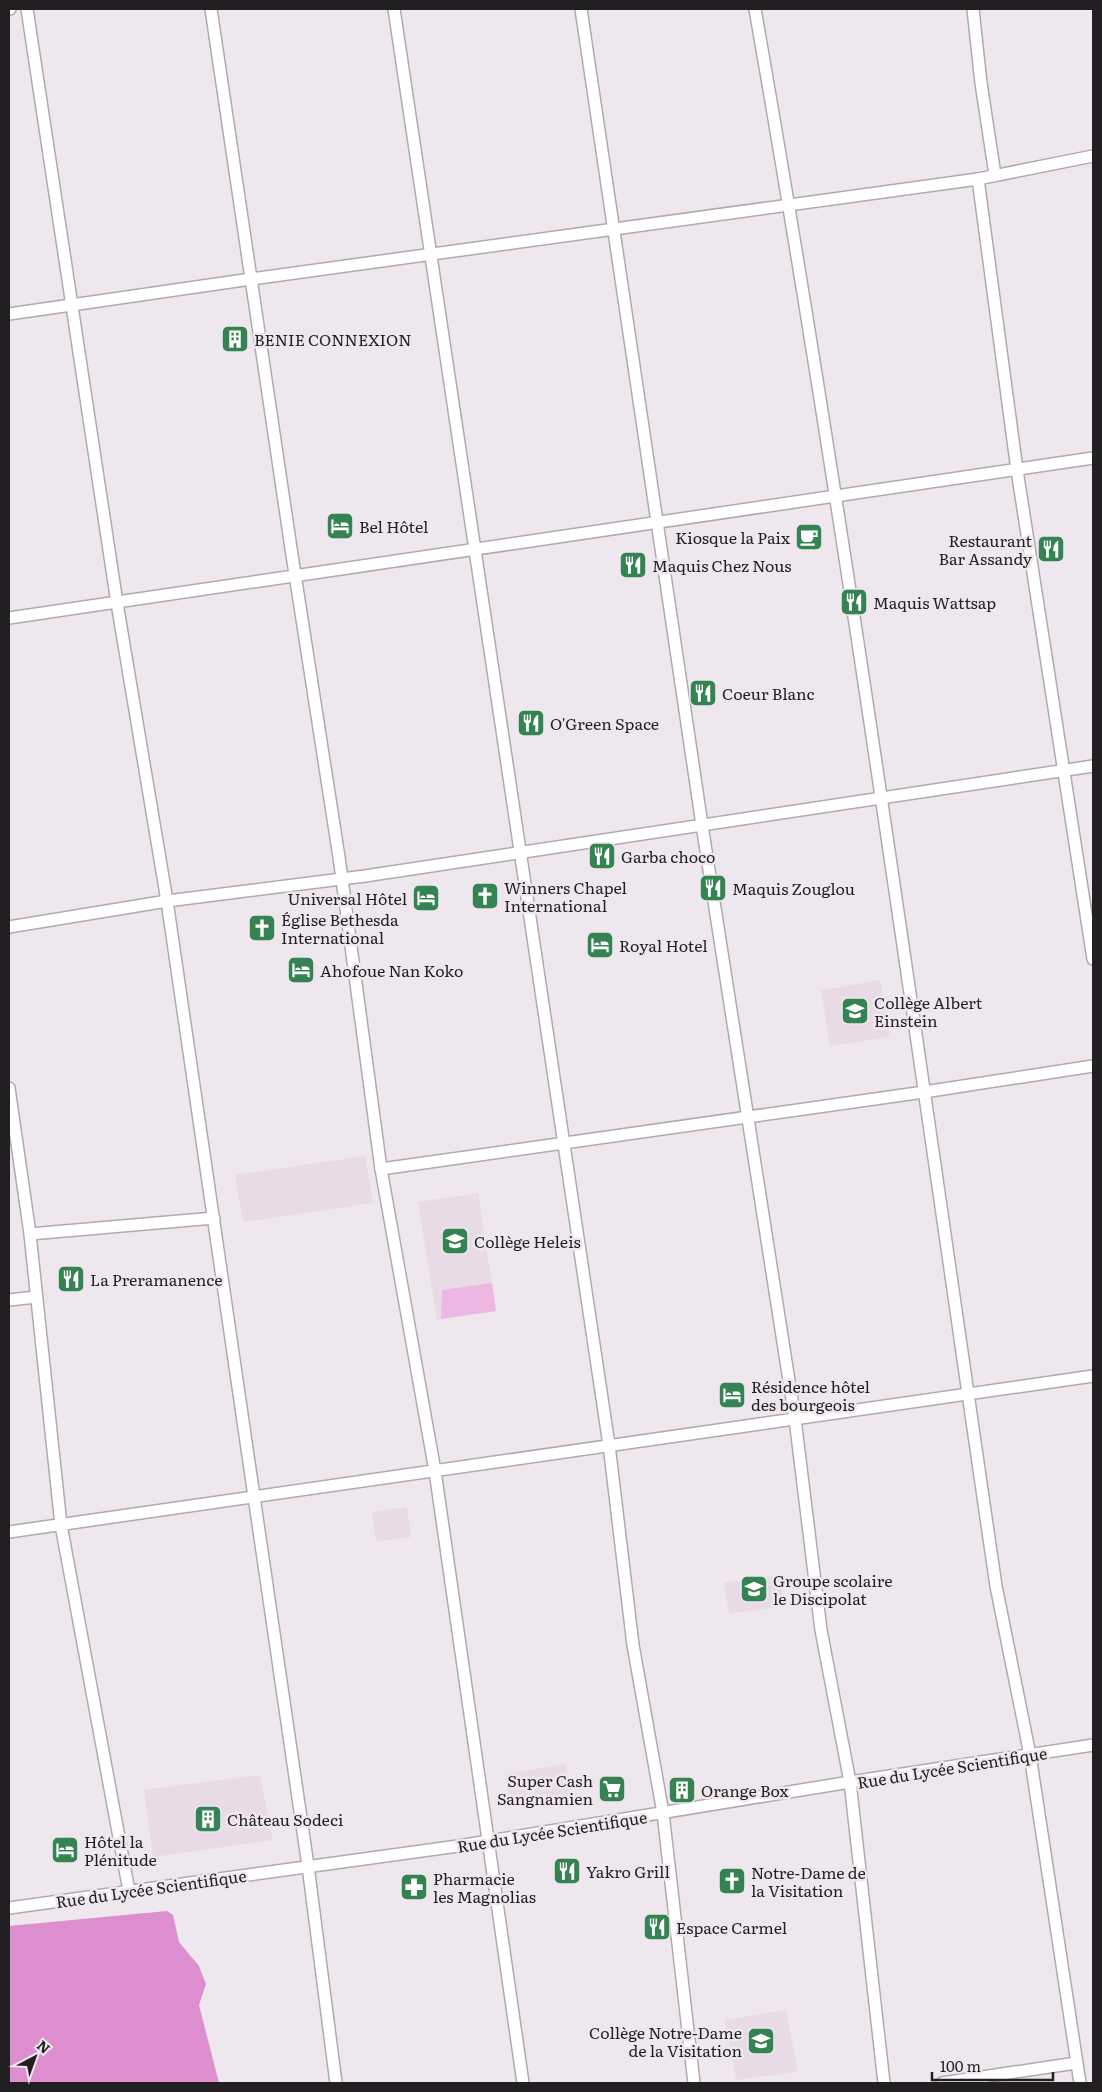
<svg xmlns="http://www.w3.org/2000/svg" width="1102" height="2092" font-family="Literata,serif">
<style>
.built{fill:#e9dbe6}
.green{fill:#edb7e2}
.forest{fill:#dd8ecf}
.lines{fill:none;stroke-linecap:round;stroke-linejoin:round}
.minor-casing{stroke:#b1a9af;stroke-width:14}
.minor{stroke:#fff;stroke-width:11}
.labels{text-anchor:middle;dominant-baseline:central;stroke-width:5;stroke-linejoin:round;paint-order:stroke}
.poi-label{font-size:16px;fill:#211f21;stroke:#eee7ed;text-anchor:start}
.street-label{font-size:16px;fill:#211f21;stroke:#eee7ed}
</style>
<rect width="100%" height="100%" fill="#eee7ed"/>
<!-- built -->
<g class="built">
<path d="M880,980L890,1037L830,1046L821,990Z"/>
<path d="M365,1156L373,1203L243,1222L235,1175Z"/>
<path d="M478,1193L496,1311L437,1320L418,1202Z"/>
<path d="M407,1507L411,1537L376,1542L372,1512Z"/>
<path d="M780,1575L785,1606L729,1614L724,1583Z"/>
<path d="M566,1764L571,1799L510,1808L505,1774Z"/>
<path d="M260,1775L273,1840L153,1857L144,1790Z"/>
<path d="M786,2010L798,2072L736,2080L725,2020Z"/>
</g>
<!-- green -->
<path class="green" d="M492,1283L496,1311L441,1319L442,1290Z"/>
<!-- forest -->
<path class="forest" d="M167,1911L173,1915L179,1942L199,1966L206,1984L199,2005L219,2083H9V1926Z"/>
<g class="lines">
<!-- minor casing -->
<g class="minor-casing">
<g id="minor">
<path d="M9,9H10"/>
<path d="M27,9L117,603L167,901L308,1866L336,2083"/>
<path d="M211,9L292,555L339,857L381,1169L435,1471L523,2083"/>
<path d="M394,9L609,1445L633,1645L663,1813L694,2083"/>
<path d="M581,9L702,825L795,1419L821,1630L850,1782L884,2083"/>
<path d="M755,9C847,533 919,1060 996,1586L1030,1755L1080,2083"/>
<path d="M973,9L981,83L995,175"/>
<path d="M978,179L1017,470L1093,959"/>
<path d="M9,314L251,279L978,179L1093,156"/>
<path d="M9,618L1093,458"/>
<path d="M9,927L167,901L365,876L1093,766"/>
<path d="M9,1088L30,1234L61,1525L129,1891"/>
<path d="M381,1169L924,1092L1093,1066"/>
<path d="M30,1234L214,1218"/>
<path d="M9,1300L36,1297"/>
<path d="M9,1532L1093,1376"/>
<path d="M9,1908L458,1846L850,1782L1093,1745"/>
<path d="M942,2083L1076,2063"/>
</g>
</g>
<!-- minor -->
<use href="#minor" class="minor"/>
</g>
<!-- icons -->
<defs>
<g id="building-square" transform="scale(1.4375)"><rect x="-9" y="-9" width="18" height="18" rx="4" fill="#358353" stroke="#eee7ed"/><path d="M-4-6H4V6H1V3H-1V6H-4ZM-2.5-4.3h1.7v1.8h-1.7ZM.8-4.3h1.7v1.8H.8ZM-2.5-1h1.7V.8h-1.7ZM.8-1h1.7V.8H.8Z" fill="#fff"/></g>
<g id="hotel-square" transform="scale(1.4375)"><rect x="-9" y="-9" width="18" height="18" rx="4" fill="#358353" stroke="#eee7ed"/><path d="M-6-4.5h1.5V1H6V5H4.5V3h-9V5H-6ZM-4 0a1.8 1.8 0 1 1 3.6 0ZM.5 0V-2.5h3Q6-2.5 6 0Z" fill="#fff"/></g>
<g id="cafe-square" transform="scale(1.4375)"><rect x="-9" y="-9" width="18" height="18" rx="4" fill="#358353" stroke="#eee7ed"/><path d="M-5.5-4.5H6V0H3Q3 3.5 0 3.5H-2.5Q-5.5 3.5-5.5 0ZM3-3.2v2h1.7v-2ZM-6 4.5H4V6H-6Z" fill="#fff"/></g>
<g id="restaurant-square" transform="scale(1.4375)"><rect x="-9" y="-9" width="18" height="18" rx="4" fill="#358353" stroke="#eee7ed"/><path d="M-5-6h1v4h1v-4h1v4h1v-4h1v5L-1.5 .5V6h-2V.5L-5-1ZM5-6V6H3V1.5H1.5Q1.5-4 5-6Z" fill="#fff"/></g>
<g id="church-square" transform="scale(1.4375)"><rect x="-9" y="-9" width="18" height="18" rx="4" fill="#358353" stroke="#eee7ed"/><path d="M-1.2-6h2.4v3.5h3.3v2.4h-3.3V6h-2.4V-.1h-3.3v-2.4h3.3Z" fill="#fff"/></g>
<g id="school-square" transform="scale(1.4375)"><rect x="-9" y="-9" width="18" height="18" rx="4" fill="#358353" stroke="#eee7ed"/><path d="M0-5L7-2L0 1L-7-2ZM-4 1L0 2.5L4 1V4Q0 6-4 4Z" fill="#fff"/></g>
<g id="supermarket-square" transform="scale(1.4375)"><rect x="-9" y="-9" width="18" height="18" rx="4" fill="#358353" stroke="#eee7ed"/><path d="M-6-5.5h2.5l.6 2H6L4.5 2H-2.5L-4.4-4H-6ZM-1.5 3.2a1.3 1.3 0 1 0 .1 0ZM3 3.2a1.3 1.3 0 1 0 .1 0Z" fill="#fff"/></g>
<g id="pharmacy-square" transform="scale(1.4375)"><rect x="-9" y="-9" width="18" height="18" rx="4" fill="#358353" stroke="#eee7ed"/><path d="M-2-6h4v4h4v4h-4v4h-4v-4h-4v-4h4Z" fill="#fff"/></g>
</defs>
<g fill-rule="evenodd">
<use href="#building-square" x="235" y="339"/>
<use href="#hotel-square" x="340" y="526"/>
<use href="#cafe-square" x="809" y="537"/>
<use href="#restaurant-square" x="1051" y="549"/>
<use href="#restaurant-square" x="633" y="565"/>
<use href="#restaurant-square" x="854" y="602"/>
<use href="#restaurant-square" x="703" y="693"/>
<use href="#restaurant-square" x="531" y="723"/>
<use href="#restaurant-square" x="602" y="856"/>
<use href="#restaurant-square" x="713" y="888"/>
<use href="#church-square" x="485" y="896"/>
<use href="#hotel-square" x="426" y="898"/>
<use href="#church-square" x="262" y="928"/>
<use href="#hotel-square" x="600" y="945"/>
<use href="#hotel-square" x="301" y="970"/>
<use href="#school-square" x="855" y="1011"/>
<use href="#school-square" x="455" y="1241"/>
<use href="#restaurant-square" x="71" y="1279"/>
<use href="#hotel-square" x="732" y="1395"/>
<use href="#school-square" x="754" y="1589"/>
<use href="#supermarket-square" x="612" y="1789"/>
<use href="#building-square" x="682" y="1790"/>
<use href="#building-square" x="208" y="1819"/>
<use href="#hotel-square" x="65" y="1850"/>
<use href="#restaurant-square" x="567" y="1871"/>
<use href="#church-square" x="732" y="1881"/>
<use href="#pharmacy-square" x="414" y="1887"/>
<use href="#restaurant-square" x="657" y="1927"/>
<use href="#school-square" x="761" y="2041"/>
</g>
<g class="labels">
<!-- poi labels -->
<g class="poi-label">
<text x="254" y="339">BENIE CONNEXION</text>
<text x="359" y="526">Bel Hôtel</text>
<text x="790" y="537" text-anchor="end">Kiosque la Paix</text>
<text x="1032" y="540" text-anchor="end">Restaurant<tspan x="1032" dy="18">Bar Assandy</tspan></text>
<text x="652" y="565">Maquis Chez Nous</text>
<text x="873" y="602">Maquis Wattsap</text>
<text x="722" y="693">Coeur Blanc</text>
<text x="550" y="723">O'Green Space</text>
<text x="621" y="856">Garba choco</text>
<text x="504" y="887">Winners Chapel<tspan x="504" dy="18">International</tspan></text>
<text x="732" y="888">Maquis Zouglou</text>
<text x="407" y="898" text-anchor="end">Universal Hôtel</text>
<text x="281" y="919">Église Bethesda<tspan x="281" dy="18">International</tspan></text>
<text x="619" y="945">Royal Hotel</text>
<text x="320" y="970">Ahofoue Nan Koko</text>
<text x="874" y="1002">Collège Albert<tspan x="874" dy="18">Einstein</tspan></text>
<text x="474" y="1241">Collège Heleis</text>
<text x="90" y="1279">La Preramanence</text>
<text x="751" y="1386">Résidence hôtel<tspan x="751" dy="18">des bourgeois</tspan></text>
<text x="773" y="1580">Groupe scolaire<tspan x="773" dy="18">le Discipolat</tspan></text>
<text x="593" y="1780" text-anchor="end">Super Cash<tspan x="593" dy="18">Sangnamien</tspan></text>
<text x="701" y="1790">Orange Box</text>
<text x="227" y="1819">Château Sodeci</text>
<text x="84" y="1841">Hôtel la<tspan x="84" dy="18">Plénitude</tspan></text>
<text x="586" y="1871">Yakro Grill</text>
<text x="751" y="1872">Notre-Dame de<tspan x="751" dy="18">la Visitation</tspan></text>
<text x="433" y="1878">Pharmacie<tspan x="433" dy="18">les Magnolias</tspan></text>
<text x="676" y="1927">Espace Carmel</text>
<text x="742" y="2032" text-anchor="end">Collège Notre-Dame<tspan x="742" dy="18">de la Visitation</tspan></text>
</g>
<!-- street labels -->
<g class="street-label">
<text transform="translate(952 1767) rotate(-9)">Rue du Lycée Scientifique</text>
<text transform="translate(552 1831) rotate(-9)">Rue du Lycée Scientifique</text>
<text transform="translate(151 1888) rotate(-8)">Rue du Lycée Scientifique</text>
</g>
</g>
<!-- border -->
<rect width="1102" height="2092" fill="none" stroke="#211f21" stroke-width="20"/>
<!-- north arrow -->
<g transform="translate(35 2057) rotate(41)" stroke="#eee7ed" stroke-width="4" paint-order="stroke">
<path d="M0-4L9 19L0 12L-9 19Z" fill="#211f21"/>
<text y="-8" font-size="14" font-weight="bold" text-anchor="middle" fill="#211f21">N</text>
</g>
<!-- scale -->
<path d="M932 2072v8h121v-8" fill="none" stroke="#211f21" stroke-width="2.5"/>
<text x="940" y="2072" font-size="15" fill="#211f21" stroke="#eee7ed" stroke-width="4" paint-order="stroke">100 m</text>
</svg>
